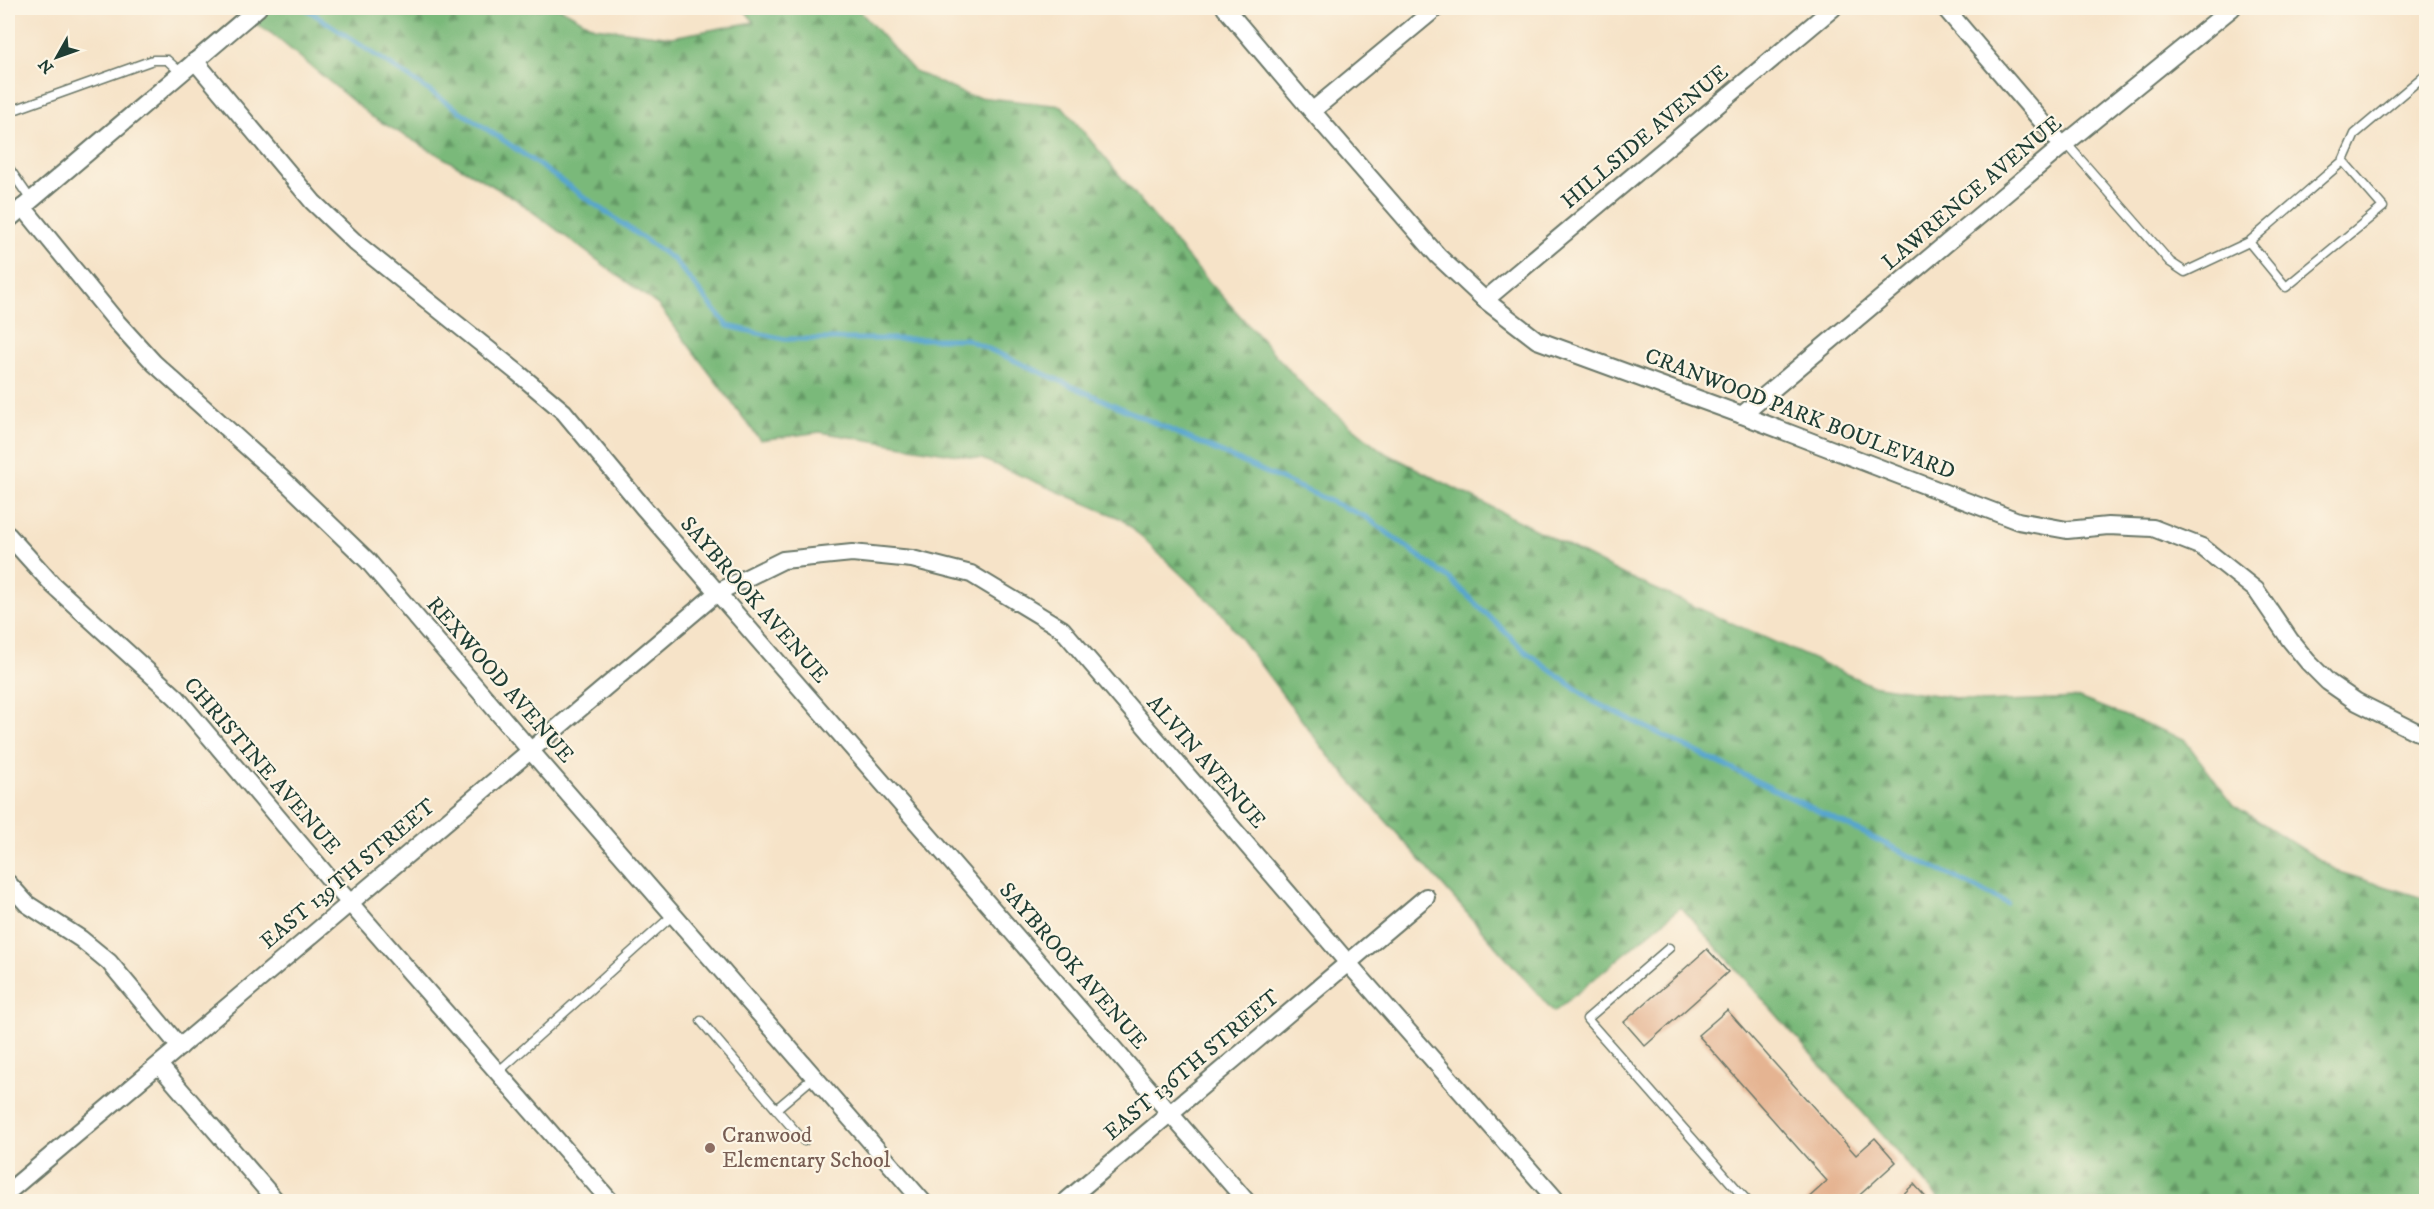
<svg xmlns="http://www.w3.org/2000/svg" width="2434" height="1209" font-family="'IM FELL DW Pica',serif">
<style>
.forest{fill:url(#forest-firs);stroke:#4c7b57;stroke-width:1.5}
.lines{fill:none;stroke-linecap:round;stroke-linejoin:round}
.stream{stroke:#56a5cf;stroke-width:5}
.building{fill:#e5b492}
.service-casing{stroke:#6a7768;stroke-width:11}
.minor-casing{stroke:#6a7768;stroke-width:20}
.service{stroke:#fff;stroke-width:8}
.minor{stroke:#fff;stroke-width:16}
.education-dot{fill:#8d6e63;stroke:#fcf5e5;stroke-width:2}
.labels{text-anchor:middle;dominant-baseline:central;stroke-width:4.5;stroke-linejoin:round;paint-order:stroke}
.street-label{font-size:22px;fill:#1f3d34;stroke:#fcf5e5}
.education-label{font-size:22px;fill:#785e54;stroke:#fcf5e5;text-anchor:start}
</style>
<defs>
<pattern id="forest-firs" width="22" height="20" patternUnits="userSpaceOnUse" patternTransform="scale(1.5)"><rect width="22" height="20" fill="#7ab97a"/><path d="M5 1l3.5 6h-7zM16 11l3.5 6h-7z" fill="#639865"/></pattern>
</defs>
<rect width="100%" height="100%" fill="#fcf5e5"/>
<filter id="ink" filterUnits="userSpaceOnUse"><feTurbulence type="fractalNoise" baseFrequency=".0167" numOctaves="2"/><feDisplacementMap in="SourceGraphic" scale="12" xChannelSelector="R" yChannelSelector="G"/><feConvolveMatrix kernelMatrix="1 2 1 2 8 2 1 2 1" color-interpolation-filters="sRGB"/></filter>
<filter id="wash" filterUnits="userSpaceOnUse"><feTurbulence type="fractalNoise" baseFrequency=".008" numOctaves="4" result="noise"/><feDisplacementMap in="SourceGraphic" scale="24" xChannelSelector="R" yChannelSelector="G"/><feGaussianBlur stdDeviation="1.35" result="paint"/><feColorMatrix in="noise" values="0 0 0 0 0 0 0 0 0 0 0 0 0 0 0 0 0 1.4 0 .05"/><feComposite in="paint" operator="in"/></filter>
<g filter="url(#wash)">
<rect width="100%" height="100%" fill="#f6e3c8"/>
<!-- forest -->
<path class="forest" d="M228,8H560L594,27L672,37L754,22L743,8H857L914,71L969,96L1062,106L1193,264L1309,392L1382,451L1624,575L1871,685L1982,702L2079,698L2184,739L2233,805L2339,872L2426,899V1201H1941L1681,907L1554,1012L1328,755L1220,611L1122,519L982,459L820,432L760,440L659,306L514,198L372,117L271,33Z"/>
<g class="lines">
<!-- stream -->
<path class="stream" d="M305,8L506,142L674,260L728,326L784,339H966L1366,517L1450,579L1525,651L1594,702L2007,903"/>
</g>
<g id="blocks">
<!-- building -->
<g class="building">
<path d="M1707,949L1728,972L1645,1046L1624,1022Z"/>
<path d="M1727,1010L1856,1155L1875,1138L1896,1162L1852,1202H1804L1827,1181L1698,1035Z"/>
<path d="M1914,1184L1930,1202H1895Z"/>
</g>
</g>
</g>
<g filter="url(#ink)">
<use href="#blocks" fill-opacity="0" stroke="#6a7768" stroke-width="1.5"/>
<g class="lines">
<!-- service casing -->
<g class="service-casing">
<g id="service">
<path d="M8,112L153,60H167L181,73"/>
<path d="M2066,143L2170,262L2185,272L2249,242"/>
<path d="M2343,161L2383,207L2286,287L2249,242L2343,161L2355,134L2426,74"/>
<path d="M8,167L31,200"/>
<path d="M1669,948L1587,1019L1748,1202"/>
<path d="M701,1021L776,1109L814,1077"/>
<path d="M498,1072L673,915"/>
<path d="M776,1109L804,1141"/>
</g>
</g>
<!-- minor casing -->
<g class="minor-casing">
<g id="minor">
<path d="M1225,8L1312,111L1438,256L1485,300L1537,340L1742,415L2018,521L2067,530L2108,526L2153,528L2202,547L2256,590L2290,640L2308,662L2328,682L2357,702L2415,731L2426,734"/>
<path d="M1945,8L2063,146"/>
<path d="M195,61L313,202L357,244L518,373L564,412L643,507L1247,1202"/>
<path d="M1312,111L1436,8"/>
<path d="M23,207L116,321L154,363L287,483L368,561L530,750L923,1202"/>
<path d="M8,220L258,8"/>
<path d="M1485,300L1833,8"/>
<path d="M1742,415L2066,143L2232,8"/>
<path d="M8,535L53,585L177,698L349,902L611,1202"/>
<path d="M8,883L27,904L81,939L109,962L180,1047"/>
<path d="M159,1065L277,1202"/>
<path d="M8,1192L718,592L783,560L852,553L912,559L971,574L1062,629L1348,963L1558,1202"/>
<path d="M1065,1202L1426,897"/>
</g>
</g>
<!-- service -->
<use href="#service" class="service"/>
<!-- minor -->
<use href="#minor" class="minor"/>
</g>
</g>
<!-- markers -->
<circle class="education-dot" cx="710" cy="1148" r="6"/>
<g class="labels">
<!-- street labels -->
<g class="street-label">
<text transform="translate(1645 137) rotate(-40)">HILLSIDE AVENUE</text>
<text transform="translate(1972 193) rotate(-40)">LAWRENCE AVENUE</text>
<text transform="translate(1800 414) rotate(21)">CRANWOOD PARK BOULEVARD</text>
<text transform="translate(754 600) rotate(49)">SAYBROOK AVENUE</text>
<text transform="translate(500 680) rotate(49)">REXWOOD AVENUE</text>
<text transform="translate(1206 762) rotate(49)">ALVIN AVENUE</text>
<text transform="translate(262 766) rotate(49)">CHRISTINE AVENUE</text>
<text transform="translate(348 874) rotate(-40)">EAST 139TH STREET</text>
<text transform="translate(1073 966) rotate(49)">SAYBROOK AVENUE</text>
<text transform="translate(1192 1065) rotate(-40)">EAST 136TH STREET</text>
</g>
<!-- education labels -->
<g class="education-label">
<text x="722" y="1135">Cranwood<tspan x="722" dy="25">Elementary School</tspan></text>
</g>
</g>
<!-- margin -->
<rect width="2434" height="1209" fill="none" stroke="#fcf5e5" stroke-width="30"/>
<!-- north arrow -->
<g transform="translate(57 57) rotate(230)" stroke="#fcf5e5" stroke-width="4.5" paint-order="stroke">
<path d="M0-4.5L10 22L0 15L-10 22Z" fill="#1f3d34"/>
<text y="-9" font-size="16" font-weight="bold" text-anchor="middle" fill="#1f3d34">N</text>
</g>
</svg>
